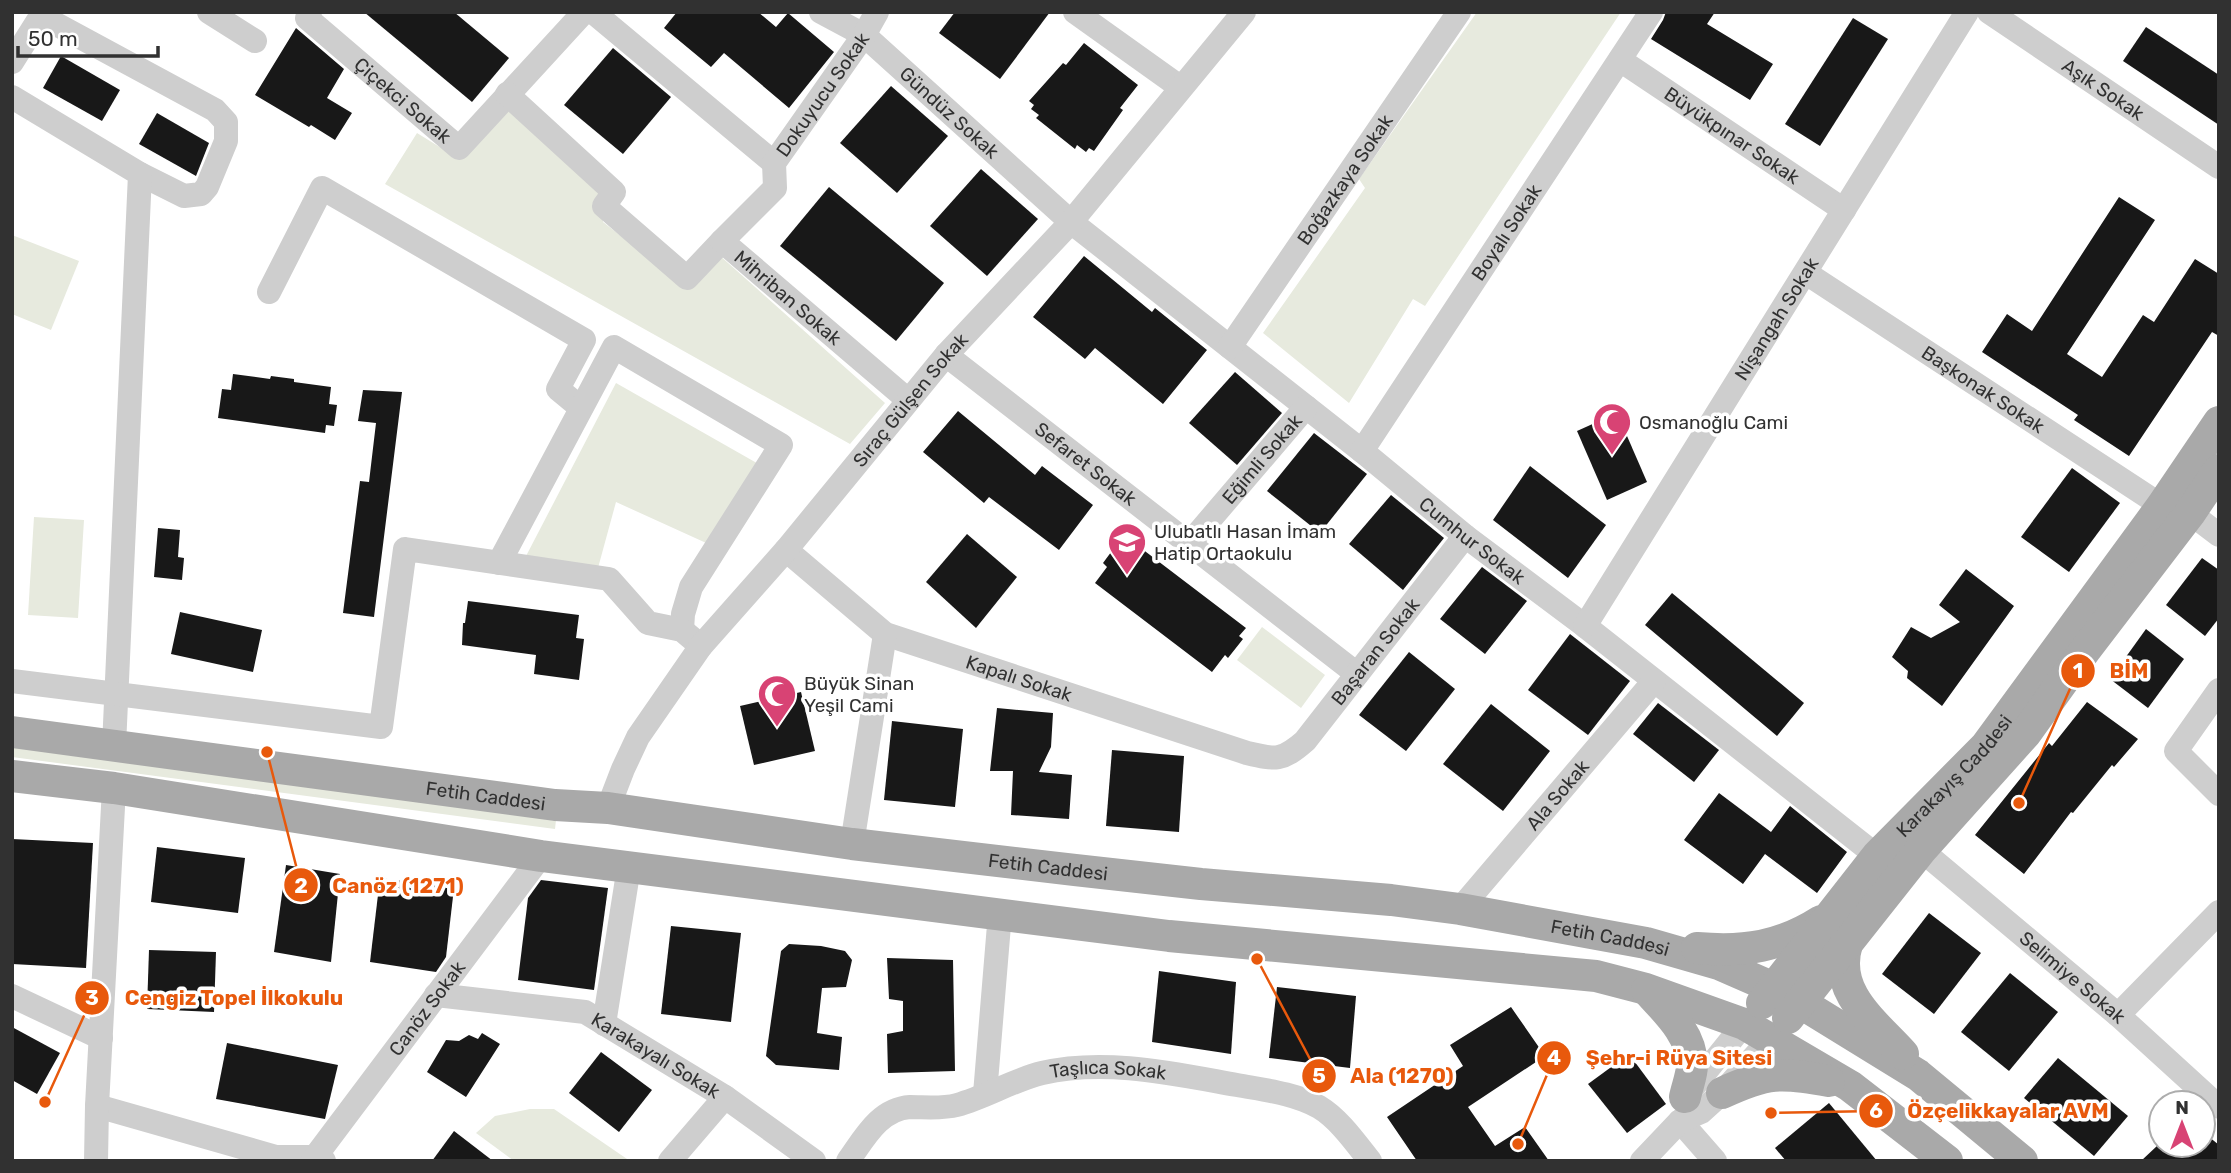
<svg xmlns="http://www.w3.org/2000/svg" width="2231" height="1173" font-family="Rubik,sans-serif">
<style>
.green{fill:#e7eade}
.building{fill:#181818}
.lines{fill:none;stroke-linecap:round;stroke-linejoin:round}
.minor{stroke:#cecece;stroke-width:24}
.major{stroke:#a9a9a9;stroke-width:32}
.labels{text-anchor:middle;dominant-baseline:central;stroke-width:7;stroke-linejoin:round;paint-order:stroke}
.street-label{font-size:19px;fill:#313131;stroke:#fff}
.poi-label{font-size:19px;fill:#313131;stroke:#fff;text-anchor:start}
.leader{fill:none;stroke:#e8590c;stroke-width:2.5}
.callout-dot{fill:#e8590c;stroke:#fff;stroke-width:2.5}
.mark-label{font-size:21px;text-anchor:middle;font-weight:bold;fill:#fff}
.callout-label{font-size:21px;text-anchor:middle;font-weight:bold;fill:#e8590c;stroke:#fff;stroke-width:7;stroke-linejoin:round;paint-order:stroke}
</style>
<rect width="100%" height="100%" fill="#fff"/>
<!-- green -->
<g class="green">
<path d="M1477,12H1621L1425,306L1413,299L1349,403L1263,333L1365,188L1359,179Z"/>
<path d="M503,103L602,188L603,222L689,289L718,254L885,403L850,444L385,184L417,133L451,154Z"/>
<path d="M12,235L79,261L51,330L12,314Z"/>
<path d="M616,383L762,466L715,547L616,502L598,568L525,558Z"/>
<path d="M34,517L84,520L78,618L28,615Z"/>
<path d="M1262,627L1325,675L1301,708L1237,660Z"/>
<path d="M12,743L556,820L555,829L12,757Z"/>
<path d="M530,1109H554L630,1161H514L476,1133L495,1116Z"/>
</g>
<!-- building -->
<g class="building">
<path d="M364,12H454L509,58L472,102Z"/>
<path d="M677,12H758L776,27L788,13L834,52L789,108L724,53L711,67L664,28Z"/>
<path d="M955,12H1050L1000,79L939,33Z"/>
<path d="M1666,12H1715L1707,24L1773,64L1750,100L1651,39L1663,20Z"/>
<path d="M1853,18L1888,39L1820,146L1785,124Z"/>
<path d="M2146,27L2219,75V125L2123,61Z"/>
<path d="M296,28L344,69L327,98L352,113L335,140L311,125L309,127L255,95Z"/>
<path d="M1084,43L1138,85L1120,108L1123,110L1094,151L1089,148L1086,152L1077,145L1075,149L1036,118L1039,115L1031,109L1034,105L1029,101L1063,63L1066,65Z"/>
<path d="M613,48L671,97L623,154L564,105Z"/>
<path d="M61,56L120,90L102,121L43,88Z"/>
<path d="M891,86L948,136L897,193L840,143Z"/>
<path d="M157,113L209,143L196,176L139,144Z"/>
<path d="M981,169L1038,219L987,276L930,226Z"/>
<path d="M829,187L944,283L896,341L780,246Z"/>
<path d="M2119,197L2155,220L2067,354L2102,377L2143,315L2154,322L2195,259L2219,274V336L2212,332L2129,456L2074,420L2078,415L1982,352L2007,314L2032,331Z"/>
<path d="M1084,256L1152,312L1155,308L1207,350L1163,404L1095,348L1085,359L1033,317Z"/>
<path d="M1235,372L1282,413L1237,465L1189,423Z"/>
<path d="M233,374L270,379L271,376L294,379V382L331,387L329,404L337,405L334,426L326,425L325,433L218,418L222,389L231,390Z"/>
<path d="M363,390L402,392L374,617L343,613L360,481L369,482L376,423L358,421Z"/>
<path d="M958,411L1035,475L1042,466L1093,505L1059,550L989,497L984,503L923,452Z"/>
<path d="M1617,413L1647,482L1607,500L1577,431Z"/>
<path d="M1314,433L1367,474L1320,533L1267,491Z"/>
<path d="M1530,466L1606,525L1568,578L1493,520Z"/>
<path d="M2072,468L2120,503L2069,572L2021,537Z"/>
<path d="M1391,495L1444,538L1403,590L1349,544Z"/>
<path d="M158,528L180,530L178,557L184,558L182,580L154,577Z"/>
<path d="M967,534L1017,577L976,628L926,582Z"/>
<path d="M1129,539L1246,628L1239,636L1243,639L1228,658L1225,655L1212,672L1095,583L1107,567L1103,563L1117,544L1122,548Z"/>
<path d="M2202,558L2219,570V618L2205,636L2166,605Z"/>
<path d="M1482,567L1527,601L1485,654L1440,619Z"/>
<path d="M1966,569L2014,606L1942,706L1907,678L1908,671L1892,657L1911,627L1931,638L1960,622L1939,605Z"/>
<path d="M1672,593L1804,703L1777,736L1645,625Z"/>
<path d="M468,601L579,615L576,638L584,639L579,680L534,674L536,655L462,645L463,623H465Z"/>
<path d="M180,612L262,630L253,672L171,654Z"/>
<path d="M2146,629L2184,659L2148,708L2110,679Z"/>
<path d="M1570,634L1630,681L1588,735L1528,690Z"/>
<path d="M1409,652L1455,689L1406,751L1359,715Z"/>
<path d="M801,692L815,751L754,765L740,706Z"/>
<path d="M2087,702L2138,739L2114,767L2112,765L2073,813L2071,812L2024,874L1975,835L2049,743L2052,746Z"/>
<path d="M1658,703L1719,750L1694,782L1633,734Z"/>
<path d="M1491,704L1550,751L1503,811L1443,764Z"/>
<path d="M997,708L1053,713L1051,747L1039,772L1072,775L1069,819L1011,815L1013,771H990Z"/>
<path d="M892,721L963,729L955,807L884,800Z"/>
<path d="M1112,750L1184,756L1179,832L1106,826Z"/>
<path d="M1719,793L1771,832L1790,806L1847,852L1817,893L1765,854L1743,884L1684,840Z"/>
<path d="M12,839L93,843L86,968L12,964Z"/>
<path d="M157,847L245,858L238,913L151,902Z"/>
<path d="M286,865L340,874L331,962L274,952Z"/>
<path d="M380,878L454,888L446,957L436,972L370,962Z"/>
<path d="M541,880L608,888L594,990L518,980L528,898Z"/>
<path d="M1929,913L1981,953L1934,1014L1882,974Z"/>
<path d="M671,926L741,933L731,1022L661,1014Z"/>
<path d="M789,944L821,946L845,951L852,960L846,987L822,988L817,1033L842,1037L839,1070L776,1065L766,1056L781,951Z"/>
<path d="M149,950L216,952L214,1012L147,1009Z"/>
<path d="M887,958L953,960L955,1071L888,1073L887,1034L903,1031V1001L889,999Z"/>
<path d="M1159,971L1236,982L1231,1054L1152,1042Z"/>
<path d="M2010,973L2058,1012L2009,1071L1961,1032Z"/>
<path d="M1277,987L1356,996L1350,1068L1269,1058Z"/>
<path d="M1511,1007L1545,1056L1468,1107L1495,1146L1525,1127L1549,1161H1417L1387,1117L1463,1066L1450,1045Z"/>
<path d="M12,1027L60,1053L37,1094L12,1080Z"/>
<path d="M482,1033L500,1044L466,1097L427,1072L446,1040L459,1041L469,1035L478,1039Z"/>
<path d="M227,1043L338,1065L325,1119L216,1099Z"/>
<path d="M601,1052L652,1090L619,1132L569,1093Z"/>
<path d="M1629,1054L1666,1104L1627,1133L1588,1084Z"/>
<path d="M2058,1058L2128,1116L2094,1156L2024,1098Z"/>
<path d="M1829,1103L1877,1161H1786L1775,1148Z"/>
<path d="M454,1131L493,1161H432Z"/>
<path d="M2203,1132L2219,1145V1161H2141L2158,1145H2203Z"/>
</g>
<g class="lines">
<!-- minor -->
<g class="minor">
<path d="M209,12L255,41"/>
<path id="s1" d="M310,12L307,18L459,148L584,12"/>
<path d="M593,12L774,163"/>
<path id="s2" d="M821,12L864,35L1071,222L1362,451L1465,536L1585,626L1877,856"/>
<path d="M1075,12L1180,87"/>
<path id="s3" d="M1989,12L2219,167"/>
<path id="s4" d="M1620,60L1844,210"/>
<path d="M12,62L41,16L215,110L226,122V141L207,187L201,194L184,196L140,174"/>
<path id="s5" d="M507,94L614,192L604,206L687,278L722,241L908,400"/>
<path d="M12,97L140,174L114,746"/>
<path id="s6" d="M722,241L775,188L774,163L864,35L877,12"/>
<path id="s7" d="M1806,273L2162,506"/>
<path d="M269,292L322,188L584,340L558,389L581,408"/>
<path id="s8" d="M1230,347L1459,12"/>
<path id="s9" d="M946,355L1357,674"/>
<path id="s10" d="M1362,451L1651,12"/>
<path d="M2190,513L2219,535"/>
<path id="s11" d="M1189,544L1306,407"/>
<path id="s12" d="M786,550L885,634L1247,753C1276,760 1282,761 1305,741L1465,536"/>
<path d="M499,563L614,347L781,445L691,587L683,614L682,630"/>
<path id="s13" d="M1585,626L1967,12"/>
<path d="M12,681L381,727L405,549L609,579L648,623L682,630L701,646"/>
<path d="M2219,690L2176,751L2219,794"/>
<path id="s14" d="M608,808L623,769L638,737L701,646L786,550L946,355L1071,222L1244,12"/>
<path d="M852,844L885,634"/>
<path id="s15" d="M1921,850L2118,1015L2219,1107"/>
<path id="s16" d="M1460,909L1654,681"/>
<path id="s17" d="M436,995L585,1012L725,1097L814,1161"/>
<path d="M12,996L101,1038"/>
<path d="M2118,1015L2219,912"/>
<path d="M604,1024L629,867"/>
<path d="M985,1094L1000,913"/>
<path d="M1686,1096L1744,1024"/>
<path d="M97,1106L276,1157H316L324,1161"/>
<path d="M1680,1121L1715,1161"/>
<path d="M96,1161L97,1106L114,788"/>
<path id="s18" d="M312,1161L541,856"/>
<path d="M670,1161L725,1097"/>
<path id="s19" d="M848,1161C864,1139 879,1109 910,1107C925,1107 942,1109 957,1105C986,1097 1013,1080 1042,1073C1105,1058 1175,1074 1237,1085C1264,1090 1294,1093 1319,1107C1339,1119 1355,1142 1370,1161"/>
<path d="M1642,1161L1680,1121L1701,1112L1722,1093L1771,1038"/>
</g>
<!-- major -->
<g class="major">
<path id="s20" d="M12,732L555,805L608,808L852,844L1075,870L1201,884L1391,900L1460,909L1646,943L1719,964L1774,988L1801,1003L1918,1075L2022,1161"/>
<path d="M12,776L114,788L541,856L1169,936L1596,976L1646,989L1744,1024L1850,1086L1947,1161"/>
<path d="M1847,944C1832,992 1874,1022 1903,1054"/>
<path d="M1697,948C1745,952 1780,947 1821,921"/>
<path d="M1647,990C1666,1011 1692,1034 1692,1065C1692,1075 1687,1087 1685,1097"/>
<path id="s21" d="M1762,1003L1877,856L1986,746L2162,506L2219,422"/>
<path d="M1788,1018L1921,850L2026,733L2086,649L2190,513L2219,470"/>
<path d="M1722,1093C1767,1072 1781,1072 1829,1081"/>
</g>
</g>
<!-- icons -->
<defs>
<g id="mosque-pin" transform="scale(2.0125)"><path d="M0 17L-7.5 6A9.5 9.5 0 1 1 7.5 6Z" fill="#d84374" stroke="#fff"/><path d="M3.5-4.9A6 6 0 1 0 3.5 4.9A5 5 0 1 1 3.5-4.9Z" fill="#fff"/></g>
<g id="school-pin" transform="scale(2.0125)"><path d="M0 17L-7.5 6A9.5 9.5 0 1 1 7.5 6Z" fill="#d84374" stroke="#fff"/><path d="M0-5L7-2L0 1L-7-2ZM-4 1L0 2.5L4 1V4Q0 6-4 4Z" fill="#fff"/></g>
</defs>
<g fill-rule="evenodd">
<use href="#mosque-pin" x="1612" y="422"/>
<use href="#school-pin" x="1127" y="542"/>
<use href="#mosque-pin" x="777" y="694"/>
</g>
<g class="labels">
<!-- street labels -->
<g class="street-label">
<text stroke="none"><textPath href="#s3" startOffset="138">Aşık Sokak</textPath></text>
<text stroke="none"><textPath href="#s6" startOffset="184">Dokuyucu Sokak</textPath></text>
<text stroke="none"><textPath href="#s1" startOffset="133">Çiçekci Sokak</textPath></text>
<text stroke="none"><textPath href="#s2" startOffset="164">Gündüz Sokak</textPath></text>
<text stroke="none"><textPath href="#s4" startOffset="135">Büyükpınar Sokak</textPath></text>
<text stroke="none"><textPath href="#s8" startOffset="203">Boğazkaya Sokak</textPath></text>
<text stroke="none"><textPath href="#s10" startOffset="262">Boyalı Sokak</textPath></text>
<text stroke="none"><textPath href="#s5" startOffset="410">Mihriban Sokak</textPath></text>
<text stroke="none"><textPath href="#s13" startOffset="362">Nişangah Sokak</textPath></text>
<text stroke="none"><textPath href="#s7" startOffset="212">Başkonak Sokak</textPath></text>
<text stroke="none"><textPath href="#s14" startOffset="511">Sıraç Gülşen Sokak</textPath></text>
<text stroke="none"><textPath href="#s11" startOffset="112">Eğimli Sokak</textPath></text>
<text stroke="none"><textPath href="#s9" startOffset="177">Sefaret Sokak</textPath></text>
<text stroke="none"><textPath href="#s2" startOffset="840">Cumhur Sokak</textPath></text>
<text stroke="none"><textPath href="#s12" startOffset="688">Başaran Sokak</textPath></text>
<text stroke="none"><textPath href="#s12" startOffset="271">Kapalı Sokak</textPath></text>
<text stroke="none"><textPath href="#s21" startOffset="298">Karakayış Caddesi</textPath></text>
<text stroke="none"><textPath href="#s16" startOffset="150">Ala Sokak</textPath></text>
<text stroke="none"><textPath href="#s20" startOffset="478">Fetih Caddesi</textPath></text>
<text stroke="none"><textPath href="#s20" startOffset="1045">Fetih Caddesi</textPath></text>
<text stroke="none"><textPath href="#s20" startOffset="1612">Fetih Caddesi</textPath></text>
<text stroke="none"><textPath href="#s15" startOffset="198">Selimiye Sokak</textPath></text>
<text stroke="none"><textPath href="#s18" startOffset="191">Canöz Sokak</textPath></text>
<text stroke="none"><textPath href="#s17" startOffset="233">Karakayalı Sokak</textPath></text>
<text stroke="none"><textPath href="#s19" startOffset="290">Taşlıca Sokak</textPath></text>
</g>
<!-- poi labels -->
<g class="poi-label">
<text x="1639" y="422">Osmanoğlu Cami</text>
<text x="1154" y="531">Ulubatlı Hasan İmam<tspan x="1154" dy="22">Hatip Ortaokulu</tspan></text>
<text x="804" y="683">Büyük Sinan<tspan x="804" dy="22">Yeşil Cami</tspan></text>
</g>
</g>
<!-- callouts -->
<path class="leader" d="M2019 803L2078 671M267 752L301 885M45 1102L92 998M1518 1144L1554 1058M1257 959L1319 1076M1771 1113L1876 1111"/>
<g class="callout-dot">
<circle cx="2019" cy="803" r="7"/>
<circle cx="267" cy="752" r="7"/>
<circle cx="45" cy="1102" r="7"/>
<circle cx="1518" cy="1144" r="7"/>
<circle cx="1257" cy="959" r="7"/>
<circle cx="1771" cy="1113" r="7"/>
<circle cx="2078" cy="671" r="18"/>
<circle cx="301" cy="885" r="18"/>
<circle cx="92" cy="998" r="18"/>
<circle cx="1554" cy="1058" r="18"/>
<circle cx="1319" cy="1076" r="18"/>
<circle cx="1876" cy="1111" r="18"/>
</g>
<g class="mark-label">
<text x="2078" y="678">1</text>
<text x="301" y="893">2</text>
<text x="92" y="1005">3</text>
<text x="1554" y="1065">4</text>
<text x="1319" y="1083">5</text>
<text x="1876" y="1118">6</text>
</g>
<g class="callout-label">
<text x="2129" y="678">BİM</text>
<text x="398" y="893">Canöz (1271)</text>
<text x="234" y="1005">Cengiz Topel İlkokulu</text>
<text x="1679" y="1065">Şehr-i Rüya Sitesi</text>
<text x="1402" y="1083">Ala (1270)</text>
<text x="2008" y="1118">Özçelikkayalar AVM</text>
</g>
<!-- border -->
<rect width="2231" height="1173" fill="none" stroke="#313131" stroke-width="28"/>
<!-- north arrow -->
<g transform="translate(2182 1124)"><circle r="33" fill="#ffffff" stroke="#adadad" stroke-width="2"/>
<path d="M0-5L12 26L0 18L-12 26Z" fill="#d84374"/>
<text y="-10" font-size="19" font-weight="bold" text-anchor="middle" fill="#313131">N</text>
</g>
<!-- scale -->
<path d="M18 46v10h140v-10" fill="none" stroke="#313131" stroke-width="3.5"/>
<text x="28" y="46" font-size="21" fill="#313131" stroke="#ffffff" stroke-width="5" paint-order="stroke">50 m</text>
</svg>
